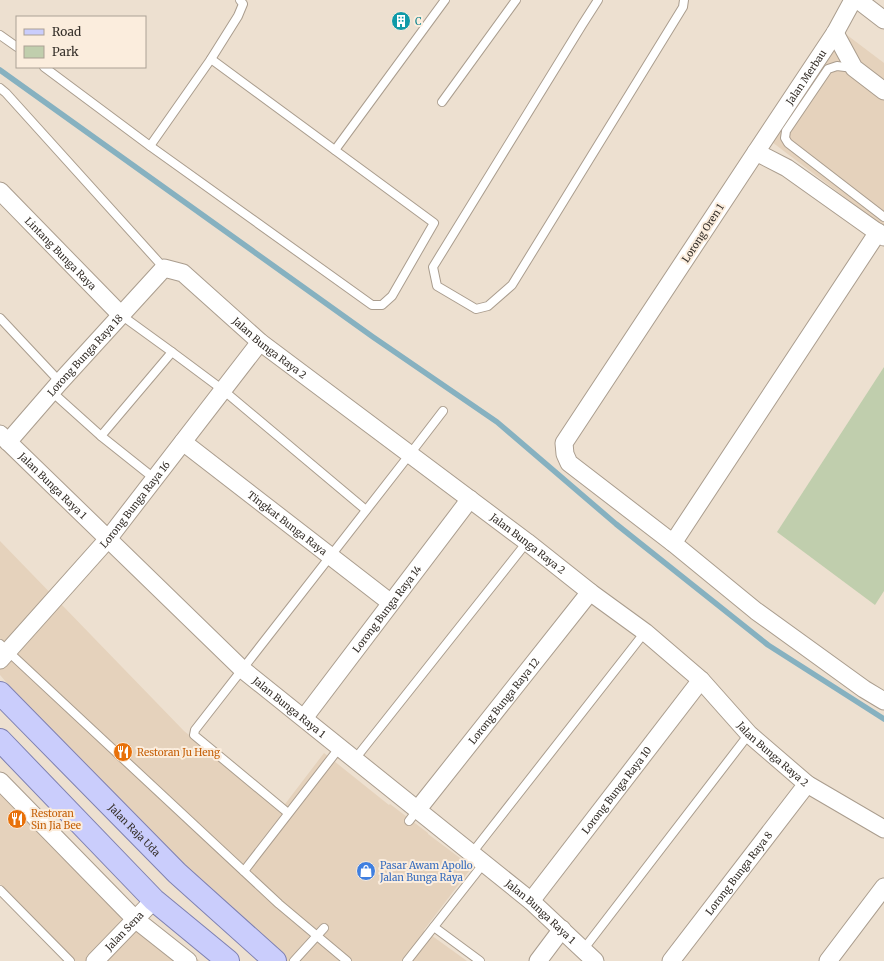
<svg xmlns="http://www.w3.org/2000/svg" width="884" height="961" font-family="Merriweather,serif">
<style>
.built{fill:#e5d2bc}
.park{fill:#c0cead}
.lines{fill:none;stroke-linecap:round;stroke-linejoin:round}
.stream{stroke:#86b1c0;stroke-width:5.5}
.service-casing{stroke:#aa9d8e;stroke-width:10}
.minor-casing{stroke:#aa9d8e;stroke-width:19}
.primary-casing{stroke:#7e80b1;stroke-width:24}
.service{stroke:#fff;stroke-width:8}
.minor{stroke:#fff;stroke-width:17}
.primary{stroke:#cacdfc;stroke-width:22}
.labels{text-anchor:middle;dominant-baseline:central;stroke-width:4;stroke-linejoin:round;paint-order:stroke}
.culture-label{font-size:10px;fill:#0d838f;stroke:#fbeddd;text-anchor:start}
.street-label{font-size:10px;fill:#352f29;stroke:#fbeddd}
.food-label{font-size:10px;fill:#c56008;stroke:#fbeddd;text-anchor:start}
.shop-label{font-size:10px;fill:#366cbe;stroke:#fbeddd;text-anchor:start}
</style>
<rect width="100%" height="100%" fill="#ede0d0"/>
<!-- built -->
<g class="built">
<path d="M843,32L884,63V227L768,139Z"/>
<path d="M0,541L184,731L282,808L324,753L389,805L390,804L428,833V834L472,867L424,930L467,961H280L75,762L0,675Z"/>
<path d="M0,774L131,907L200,961H75L0,884Z"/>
</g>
<!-- park -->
<path class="park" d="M884,367V591L875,605L777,532Z"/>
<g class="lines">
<!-- stream -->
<path class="stream" d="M0,70L373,337L497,422L616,524L768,645L884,719"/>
<!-- service casing -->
<g class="service-casing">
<g id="service">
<path d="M598,0L582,25L433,267L437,286L476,309L488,306L512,285L683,7L684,0"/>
<path d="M0,35L17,47"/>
<path d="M44,67L150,146L372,305H382L392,296L434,223L211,59"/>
<path d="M853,68L837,66L828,69L786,131L785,138L788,143L884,217"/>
<path d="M0,88L6,93L164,268"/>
<path d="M442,102L516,0"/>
<path d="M150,146L211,59L238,16L243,4L240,0"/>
<path d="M335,150L445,0"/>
<path d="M121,315L172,352L223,390L366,510"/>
<path d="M0,318L60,382"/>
<path d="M52,392L101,436L155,479"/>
<path d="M101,436L172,352"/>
<path d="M0,644L279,904L347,961"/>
<path d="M355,759L527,542"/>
<path d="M288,813L194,735L195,730L410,454L443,411"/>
<path d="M409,821L418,809"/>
<path d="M472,853L645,632"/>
<path d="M244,871L340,747"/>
<path d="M0,890L70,961"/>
<path d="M434,927L480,961"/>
<path d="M583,950L749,734"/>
<path d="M294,961L324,928"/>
<path d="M407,961L484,863"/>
</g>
</g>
<!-- minor casing -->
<g class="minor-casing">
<g id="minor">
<path d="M858,0L884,20"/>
<path d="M835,33L854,68L884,91"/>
<path id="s1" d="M756,152L835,33L853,0"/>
<path id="s2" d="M0,191L121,315"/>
<path d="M884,237L787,168L756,152L564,443L565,454L569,463L673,543L756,611L864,689L884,701"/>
<path id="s3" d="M0,434L242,669L531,901L595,961"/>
<path id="s4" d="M8,442L60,382L164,268L183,273L260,342L527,542L590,592L645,632L701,680L749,734L807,784L884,829"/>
<path id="s5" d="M183,442L391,603"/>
<path d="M673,543L878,232"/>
<path id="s6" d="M0,660L108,539L260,342"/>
<path id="s7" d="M304,718L470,499"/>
<path d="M0,781L135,919L188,961"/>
<path id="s8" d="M418,809L590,592"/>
<path id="s9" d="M531,901L701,680"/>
<path id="s10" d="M95,961L154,900"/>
<path d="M538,961L562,929"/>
<path id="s11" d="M671,961L807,784"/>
<path d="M828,961L884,887"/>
</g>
</g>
<!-- primary casing -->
<g class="primary-casing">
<g id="primary">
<path id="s12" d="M0,693L177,873L275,961"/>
<path d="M0,740L154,900L228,961"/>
</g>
</g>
<!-- service -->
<use href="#service" class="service"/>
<!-- minor -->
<use href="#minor" class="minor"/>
<!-- primary -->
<use href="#primary" class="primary"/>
</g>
<!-- icons -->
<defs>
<g id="building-disc" transform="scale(1)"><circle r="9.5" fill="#0f9aa8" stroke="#fbeddd"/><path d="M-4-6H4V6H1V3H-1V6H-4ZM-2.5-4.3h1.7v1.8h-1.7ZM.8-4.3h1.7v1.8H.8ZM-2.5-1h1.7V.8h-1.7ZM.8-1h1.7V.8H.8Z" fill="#fff"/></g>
<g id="restaurant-disc" transform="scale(1)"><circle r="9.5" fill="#e8710a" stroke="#fbeddd"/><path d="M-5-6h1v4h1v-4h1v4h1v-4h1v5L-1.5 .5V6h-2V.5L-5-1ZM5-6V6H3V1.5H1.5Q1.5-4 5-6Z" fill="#fff"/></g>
<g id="shop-disc" transform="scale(1)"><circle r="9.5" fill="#3f7fe0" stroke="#fbeddd"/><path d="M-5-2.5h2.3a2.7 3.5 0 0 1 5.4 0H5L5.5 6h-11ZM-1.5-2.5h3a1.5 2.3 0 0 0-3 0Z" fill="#fff"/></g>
</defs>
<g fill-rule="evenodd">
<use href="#building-disc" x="401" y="21"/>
<use href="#restaurant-disc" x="123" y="752"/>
<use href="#restaurant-disc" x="17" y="819"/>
<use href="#shop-disc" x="366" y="871"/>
</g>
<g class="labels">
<!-- culture labels -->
<g class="culture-label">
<text x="415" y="21">C</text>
</g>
<!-- street labels -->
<g class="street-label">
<text stroke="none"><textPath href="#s1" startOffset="90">Jalan Merbau</textPath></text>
<text transform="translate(703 233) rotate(-57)">Lorong Oren 1</text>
<text stroke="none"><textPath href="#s2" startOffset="87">Lintang Bunga Raya</textPath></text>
<text stroke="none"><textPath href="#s4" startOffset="368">Jalan Bunga Raya 2</textPath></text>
<text stroke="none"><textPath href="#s4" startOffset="116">Lorong Bunga Raya 18</textPath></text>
<text stroke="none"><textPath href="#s3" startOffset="74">Jalan Bunga Raya 1</textPath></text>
<text stroke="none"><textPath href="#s6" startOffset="206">Lorong Bunga Raya 16</textPath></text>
<text stroke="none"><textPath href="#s5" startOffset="132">Tingkat Bunga Raya</textPath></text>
<text stroke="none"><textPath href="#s4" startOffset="692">Jalan Bunga Raya 2</textPath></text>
<text stroke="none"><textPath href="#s7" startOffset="137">Lorong Bunga Raya 14</textPath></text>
<text stroke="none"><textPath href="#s8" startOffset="138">Lorong Bunga Raya 12</textPath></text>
<text stroke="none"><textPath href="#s3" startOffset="398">Jalan Bunga Raya 1</textPath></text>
<text stroke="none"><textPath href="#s4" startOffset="1016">Jalan Bunga Raya 2</textPath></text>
<text stroke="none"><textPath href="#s9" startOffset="140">Lorong Bunga Raya 10</textPath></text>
<text stroke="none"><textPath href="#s12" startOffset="192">Jalan Raja Uda</textPath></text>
<text stroke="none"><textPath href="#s11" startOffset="111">Lorong Bunga Raya 8</textPath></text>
<text stroke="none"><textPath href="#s3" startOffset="722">Jalan Bunga Raya 1</textPath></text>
<text stroke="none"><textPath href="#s10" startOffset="42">Jalan Sena</textPath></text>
</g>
<!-- food labels -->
<g class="food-label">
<text x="137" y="752">Restoran Ju Heng</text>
<text x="31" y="813">Restoran<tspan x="31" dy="12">Sin Jia Bee</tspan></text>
</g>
<!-- shop labels -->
<g class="shop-label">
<text x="380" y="865">Pasar Awam Apollo<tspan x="380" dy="12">Jalan Bunga Raya</tspan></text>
</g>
</g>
<!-- legend -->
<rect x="16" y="16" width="130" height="52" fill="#fbeddd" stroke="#aca195"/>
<rect x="24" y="29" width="20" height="6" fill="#cacdfc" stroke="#aca195"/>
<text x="52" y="36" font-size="12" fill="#352f29">Road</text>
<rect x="24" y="46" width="20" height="12" fill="#c0cead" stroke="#aca195"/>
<text x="52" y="56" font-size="12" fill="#352f29">Park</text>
</svg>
